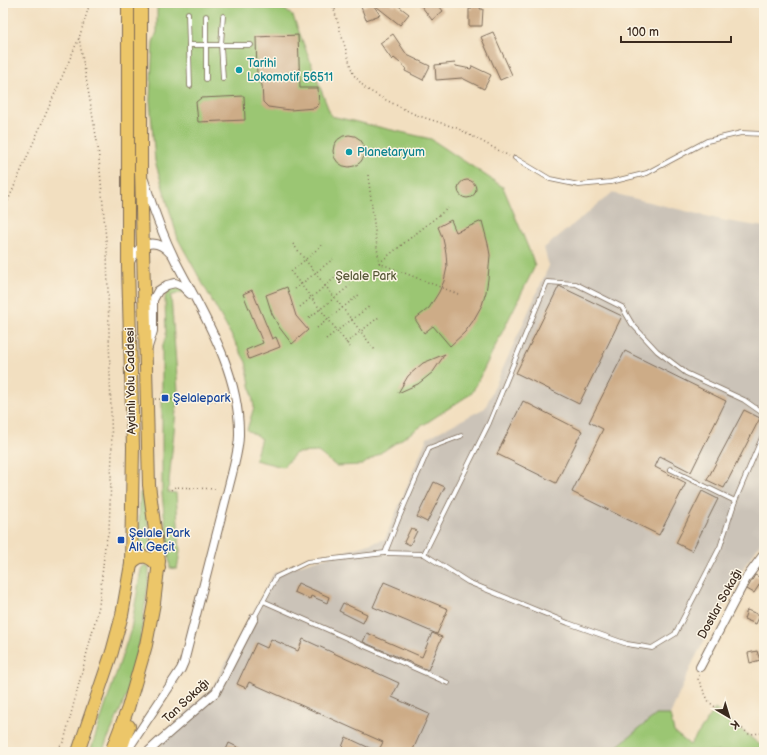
<svg xmlns="http://www.w3.org/2000/svg" width="767" height="755" font-family="'Balsamiq Sans',sans-serif">
<style>
.industrial{fill:#cbc3b8}
.green{fill:#9bc673;stroke:#6b7848}
.building{fill:#cdac87}
.lines{fill:none;stroke-linecap:round;stroke-linejoin:round}
.lane-casing{stroke:#7b6957;stroke-width:5.5}
.street-casing{stroke:#7b6957;stroke-width:10}
.primary-casing{stroke:#7b6957;stroke-width:14}
.path{stroke:#7b6957;stroke-width:1.5;stroke-dasharray:1 3;stroke-linecap:butt}
.lane{stroke:#fff;stroke-width:4}
.street{stroke:#fff;stroke-width:8}
.primary{stroke:#ecc669;stroke-width:12}
.culture-dot{fill:#0f9aa8;stroke:#fcf5e5;stroke-width:1.5}
.transit-dot{fill:#1a4fb4;stroke:#fcf5e5;stroke-width:1.5}
.labels{text-anchor:middle;dominant-baseline:central;stroke-width:3;stroke-linejoin:round;paint-order:stroke}
.culture-label{font-size:12px;fill:#0d838f;stroke:#fcf5e5;text-anchor:start}
.park-label{font-size:12px;fill:#585938;stroke:#fcf5e5}
.street-label{font-size:12px;fill:#3b2a1e;stroke:#fcf5e5}
.transit-label{font-size:12px;fill:#164399;stroke:#fcf5e5;text-anchor:start}
</style>
<rect width="100%" height="100%" fill="#fcf5e5"/>
<filter id="ink" filterUnits="userSpaceOnUse"><feTurbulence type="fractalNoise" baseFrequency=".025" numOctaves="2"/><feDisplacementMap in="SourceGraphic" scale="8" xChannelSelector="R" yChannelSelector="G"/><feConvolveMatrix kernelMatrix="1 2 1 2 8 2 1 2 1" color-interpolation-filters="sRGB"/></filter>
<filter id="wash" filterUnits="userSpaceOnUse"><feTurbulence type="fractalNoise" baseFrequency=".012" numOctaves="4" result="noise"/><feDisplacementMap in="SourceGraphic" scale="16" xChannelSelector="R" yChannelSelector="G"/><feGaussianBlur stdDeviation="0.9" result="paint"/><feColorMatrix in="noise" values="0 0 0 0 0 0 0 0 0 0 0 0 0 0 0 0 0 1.4 0 .05"/><feComposite in="paint" operator="in"/></filter>
<g filter="url(#wash)">
<rect width="100%" height="100%" fill="#f2dfc0"/>
<!-- industrial -->
<path class="industrial" d="M612,193L726,221L764,227V538L742,570L693,662L670,715H656L610,752H155L183,716L214,685L274,573L385,539L427,438L485,408L549,266L544,248Z"/>
<!-- green -->
<g class="green">
<path d="M157,3H276L293,16L331,116L431,139L503,187L532,257L535,266L472,393L362,465L336,466L318,452L296,453L283,467L255,460L261,438L247,430L254,407L246,362L178,239L155,161L150,100L153,42L157,32Z"/>
<path d="M174,288H180L185,291L171,296L178,391L168,492L176,493L180,552L177,569L170,568L162,494V348L166,336L165,298L168,290Z"/>
<path d="M144,492L152,551L143,550L138,553L140,493Z"/>
<path d="M147,565L149,569V577L140,641L129,690L102,752H90L131,629L141,569L143,566Z"/>
<path d="M715,709L764,748V752H610L656,715H670L674,732L690,745Z"/>
</g>
<g id="blocks">
<!-- building -->
<g class="building">
<path d="M372,3L380,15L366,20L361,7Z"/>
<path d="M372,3H390L394,6L396,4L409,14L400,25Z"/>
<path d="M419,3H437L443,11L432,20Z"/>
<path d="M470,3H481L480,9H483L482,26H469V9H472Z"/>
<path d="M493,32L512,75L500,80L481,37Z"/>
<path d="M393,34L407,55L430,66L423,80L405,71L406,68L394,58L392,60L380,43Z"/>
<path d="M298,35L300,88H318L319,104L315,108L290,110L268,107L263,102L262,85L257,77L256,37Z"/>
<path d="M455,63L456,66L471,69L472,66L491,75L484,89L462,78L436,80L435,65Z"/>
<path d="M244,96L245,120L198,122L196,102L201,98Z"/>
<circle cx="349" cy="151" r="16"/>
<circle cx="467" cy="189" r="9"/>
<path d="M451,220L456,232L482,221L488,244L490,255L488,279L486,292L482,305L473,321L465,332L450,346L433,326L424,333L415,319L429,308L439,292L444,281L447,267L446,253L443,239L438,227Z"/>
<path d="M559,286L622,316L579,404L516,373Z"/>
<path d="M287,287L296,316L308,330L292,344L279,327L272,314L266,295Z"/>
<path d="M252,290L272,339L276,337L280,347L249,359L246,350L263,343L243,294Z"/>
<path d="M625,351L726,401L691,472L660,456L655,467L686,483L659,535L572,492L603,429L589,422Z"/>
<path d="M445,354L433,372L418,384L398,393L408,376L423,363Z"/>
<path d="M523,401L582,431L556,483L497,454Z"/>
<path d="M744,410L760,418L724,488L707,480Z"/>
<path d="M434,482L445,487L427,522L417,517Z"/>
<path d="M702,491L718,499L692,551L676,543Z"/>
<path d="M411,528L417,531L410,545L404,542Z"/>
<path d="M755,575L763,579L754,593L747,589Z"/>
<path d="M384,582L448,609L437,634L373,607Z"/>
<path d="M298,583L329,597L327,603L311,596L310,599L294,592Z"/>
<path d="M343,603L367,614L363,623L339,611Z"/>
<path d="M747,610L760,615L756,624L744,619Z"/>
<path d="M367,633L422,657L432,633L442,637L428,670L363,642Z"/>
<path d="M271,639L298,651L303,639L399,683L392,697L429,714L412,752H340L346,737L378,752L383,742L249,682L246,688L237,684L256,643L267,648Z"/>
<path d="M757,651L760,660L750,663L748,653Z"/>
<path d="M229,743L248,752H225Z"/>
</g>
</g>
</g>
<g filter="url(#ink)">
<use href="#blocks" fill-opacity="0" stroke="#7b6957" stroke-width="1"/>
<g class="lines">
<!-- lane casing -->
<g class="lane-casing">
<g id="lane">
<path d="M188,13L190,86"/>
<path d="M206,16V79"/>
<path d="M189,45H251"/>
<path d="M223,79L221,45L223,16"/>
<path d="M515,158L550,179L579,185L611,182L647,173L707,141L741,133L764,134"/>
<path d="M670,469L735,501"/>
<path d="M385,553L424,554L468,582L568,623L627,644L652,648L675,634L720,547L735,501L764,433"/>
<path d="M424,554L489,423L547,282L576,284L622,307L632,324L657,351L686,373L744,400L764,414"/>
<path d="M263,601L448,683"/>
<path d="M254,618L276,577L307,562L385,553L398,520L429,448L461,436"/>
</g>
</g>
<!-- street casing -->
<g class="street-casing">
<g id="street">
<path d="M129,264C137,245 154,235 170,253"/>
<path d="M148,347L153,331V300L158,291L167,285L175,283L182,286L190,294"/>
<path d="M700,667L747,577L764,554"/>
<path d="M126,752L181,669L184,662L232,474C235,461 239,448 239,435C240,372 204,316 176,262C163,236 153,209 144,180"/>
<path d="M148,752L162,739L216,692L254,618"/>
</g>
</g>
<!-- primary casing -->
<g class="primary-casing">
<g id="primary">
<path d="M131,564C141,552 151,556 159,568"/>
<path d="M78,752L112,652L122,615L131,564L133,447L128,266V3"/>
<path d="M111,752L128,708L146,645L154,603L159,561L149,485L141,170V3"/>
<path d="M120,752L129,726"/>
</g>
</g>
<!-- path -->
<g class="path">
<path d="M332,3L353,74L365,88L382,98L416,115L457,128L509,156"/>
<path d="M335,10L339,3"/>
<path d="M368,175L379,263"/>
<path d="M3,212L79,38L90,3"/>
<path d="M293,244L375,350"/>
<path d="M322,245L291,272L350,347"/>
<path d="M379,263L448,208"/>
<path d="M379,263L458,294"/>
<path d="M295,289L333,259"/>
<path d="M300,307L343,271"/>
<path d="M309,318L352,284"/>
<path d="M317,328L360,294"/>
<path d="M326,339L370,306"/>
<path d="M346,343L379,317"/>
<path d="M155,399L227,401"/>
<path d="M171,490L175,487L215,489"/>
<path d="M699,675L698,679L709,702L749,734L764,733"/>
<path d="M55,752L64,741L99,606L105,546L109,530L112,454L107,251L98,147L79,38"/>
</g>
<!-- lane -->
<use href="#lane" class="lane"/>
<!-- street -->
<use href="#street" class="street"/>
<!-- primary -->
<use href="#primary" class="primary"/>
</g>
</g>
<!-- markers -->
<g class="culture-dot">
<circle cx="239" cy="70" r="4"/>
<circle cx="349" cy="152" r="4"/>
</g>
<g class="transit-dot">
<rect x="161" y="394" width="8" height="8" rx="2"/>
<rect x="117" y="536" width="8" height="8" rx="2"/>
</g>
<g class="labels">
<!-- culture labels -->
<g class="culture-label">
<text x="247" y="63">Tarihi<tspan x="247" dy="14">Lokomotif 56511</tspan></text>
<text x="357" y="152">Planetaryum</text>
</g>
<!-- park labels -->
<g class="park-label">
<text x="366" y="276">Şelale Park</text>
</g>
<!-- street labels -->
<g class="street-label">
<text transform="translate(131 381) rotate(-91)">Aydınlı Yolu Caddesi</text>
<text transform="translate(720 604) rotate(-61)">Dostlar Sokağı</text>
<text transform="translate(186 701) rotate(-43)">Tan Sokağı</text>
</g>
<!-- transit labels -->
<g class="transit-label">
<text x="173" y="398">Şelalepark</text>
<text x="129" y="533">Şelale Park<tspan x="129" dy="14">Alt Geçit</tspan></text>
</g>
</g>
<!-- margin -->
<rect width="767" height="755" fill="none" stroke="#fcf5e5" stroke-width="16"/>
<!-- north arrow -->
<g transform="translate(729 717) rotate(142)" stroke="#fcf5e5" stroke-width="3" paint-order="stroke">
<path d="M0-3L7 15L0 10L-7 15Z" fill="#3b2a1e"/>
<text y="-6" font-size="11" font-weight="bold" text-anchor="middle" fill="#3b2a1e">K</text>
</g>
<!-- scale -->
<path d="M621 36v6h110v-6" fill="none" stroke="#3b2a1e" stroke-width="2"/>
<text x="627" y="36" font-size="12" fill="#3b2a1e" stroke="#fcf5e5" stroke-width="3" paint-order="stroke">100 m</text>
</svg>
